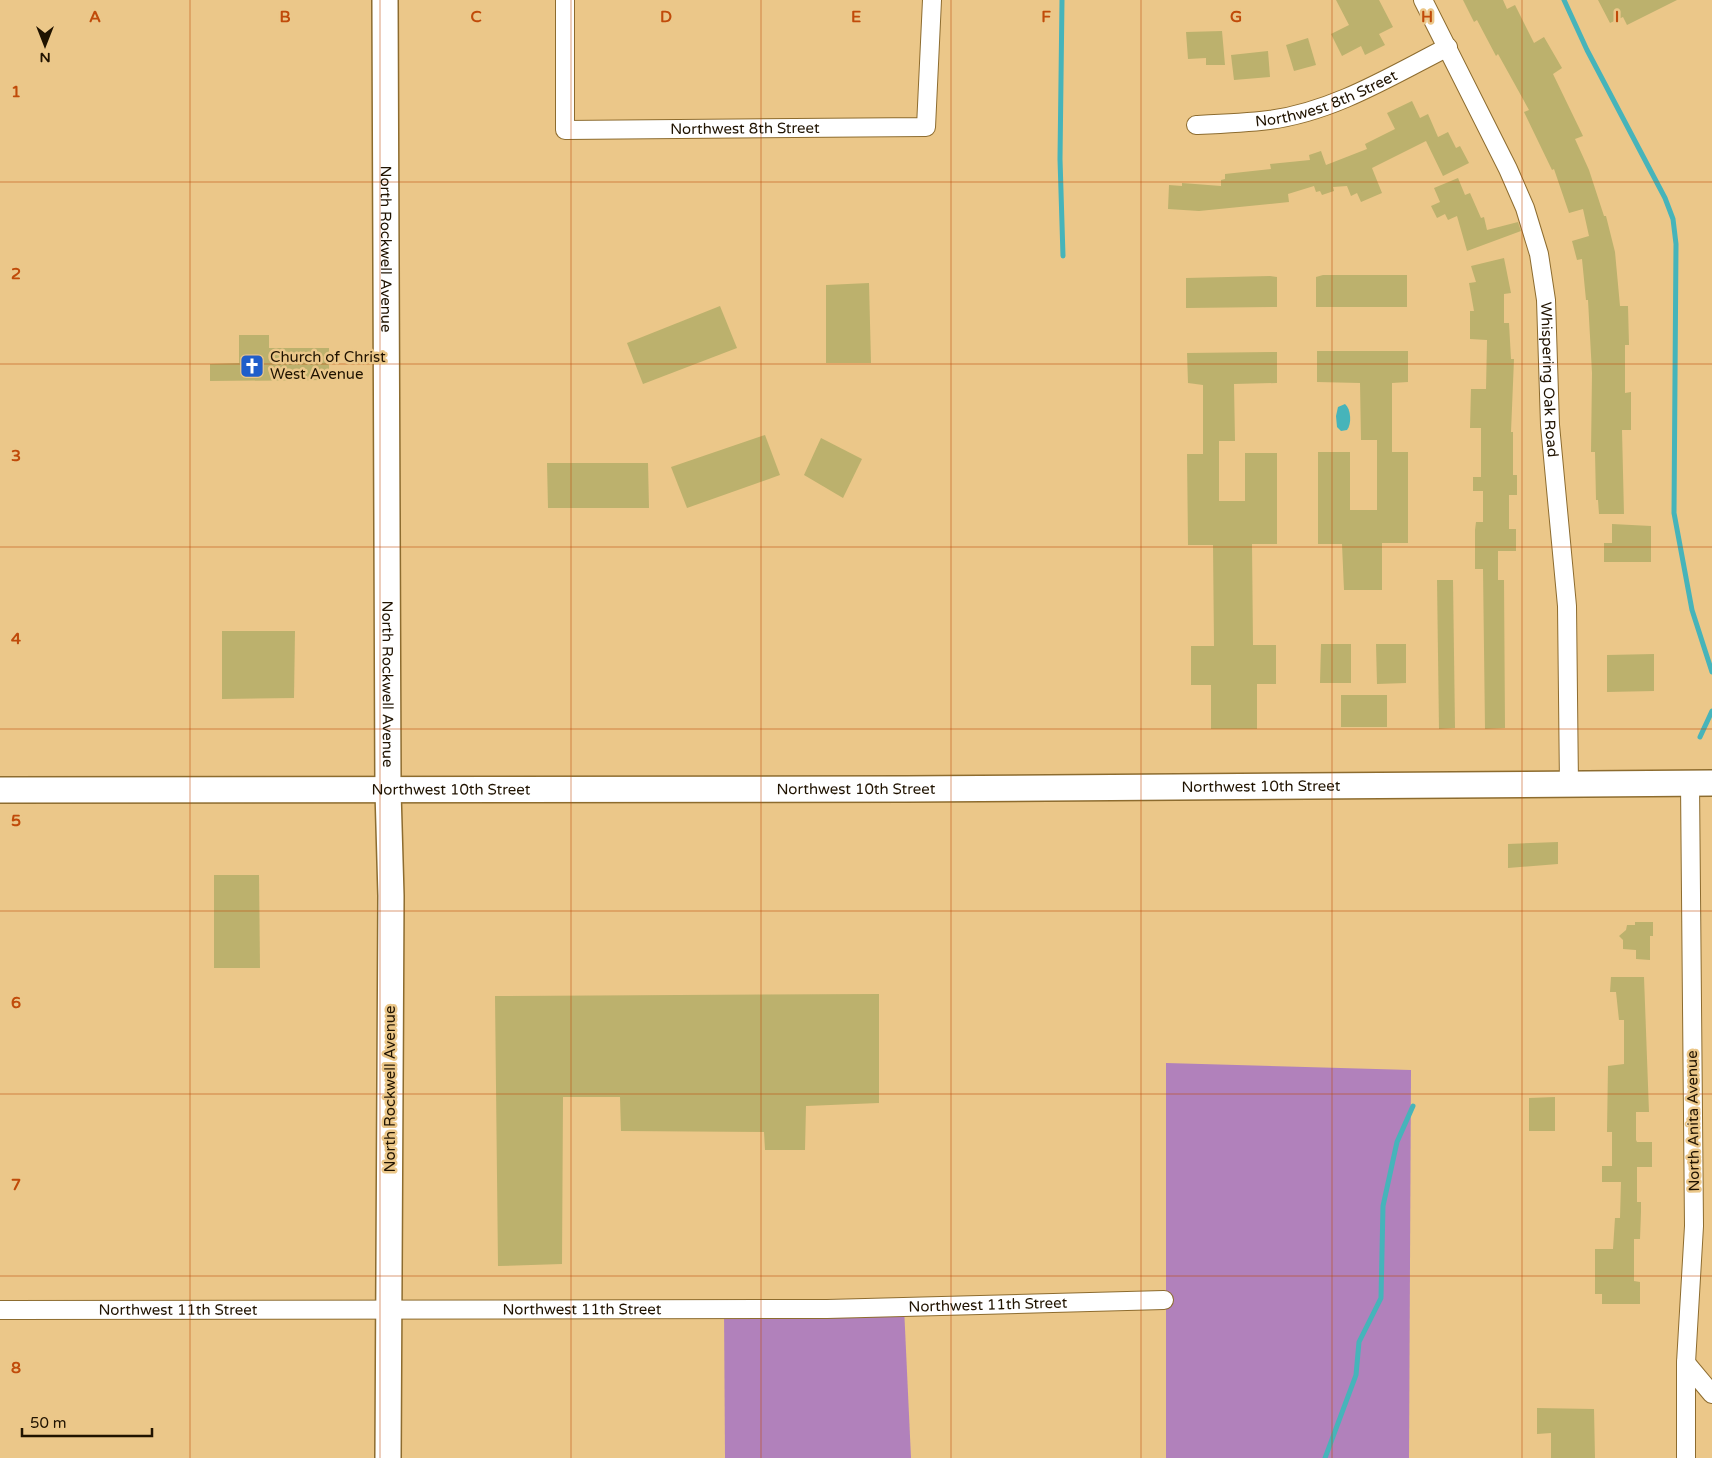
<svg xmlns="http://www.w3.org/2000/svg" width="1712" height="1458" font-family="'Varela Round',sans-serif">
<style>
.forest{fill:#b181bb}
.water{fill:#46b4ba}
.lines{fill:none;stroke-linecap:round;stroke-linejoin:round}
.stream{stroke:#46b4ba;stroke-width:5}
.building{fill:#bcb16d}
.street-casing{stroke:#8d6c2f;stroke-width:20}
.secondary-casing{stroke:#8d6c2f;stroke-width:28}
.street{stroke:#fff;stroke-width:18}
.secondary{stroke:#fff;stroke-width:25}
.grid{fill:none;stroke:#c04b0a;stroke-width:1;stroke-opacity:0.55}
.labels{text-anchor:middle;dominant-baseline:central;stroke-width:5;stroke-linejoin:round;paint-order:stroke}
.street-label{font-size:15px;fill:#201300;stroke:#ebc789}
.poi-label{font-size:15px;fill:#201300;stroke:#ebc789;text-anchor:start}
.grid-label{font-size:16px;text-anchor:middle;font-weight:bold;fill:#c04b0a;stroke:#ebc789;stroke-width:5;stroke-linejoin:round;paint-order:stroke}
</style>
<rect width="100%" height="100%" fill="#ebc789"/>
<!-- forest -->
<g class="forest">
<path d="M1166,1063L1411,1070L1409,1458H1166Z"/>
<path d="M904,1307L911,1458H725L724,1309Z"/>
</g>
<!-- water -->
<path class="water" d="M1345,404C1351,409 1352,424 1347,430L1341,431L1337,427L1336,416L1338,407Z"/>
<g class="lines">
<!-- stream -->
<g class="stream">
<path d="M1062,0L1060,159L1063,256"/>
<path d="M1564,0L1587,50L1665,198L1673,219L1676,244L1674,513L1692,610L1712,672"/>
<path d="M1700,737L1712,711"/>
<path d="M1325,1458L1356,1375L1359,1342L1381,1298L1383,1206L1397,1142L1413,1106"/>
</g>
</g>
<!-- building -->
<g class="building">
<path d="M1336,0H1379L1393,27L1379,34L1385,45L1365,55L1361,46L1342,56L1331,34L1349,25Z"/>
<path d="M1463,0H1503L1507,9L1515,5L1534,43L1544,37L1562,68L1553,74L1583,136L1575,139L1589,170L1604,216H1606L1615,252L1620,306H1628L1629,345H1625V393L1631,392V430H1622L1624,514H1599L1598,500H1596L1595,452H1591L1592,373L1588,300H1586L1582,259L1577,260L1572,241L1589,236L1583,209L1569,213L1554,169L1552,170L1524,112L1529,110L1498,54L1496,56L1477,20L1474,22Z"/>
<path d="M1598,0H1677L1627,25L1623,17L1610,23Z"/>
<path d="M1222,31L1225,65H1206V58L1188,59L1186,32Z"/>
<path d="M1308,38L1316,65L1294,71L1286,45Z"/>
<path d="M1268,51L1270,77L1234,80L1231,55Z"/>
<path d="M1412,101L1420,118L1428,114L1438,137L1448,132L1456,148L1460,146L1469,163L1443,176L1426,141L1372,168L1382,193L1361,202L1357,193L1351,196L1347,186L1333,187L1334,191L1322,195L1320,191L1316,192L1314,186L1288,194L1289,202L1199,211L1168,209L1169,185L1182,186V183L1221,186V180L1225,179V174L1271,169L1270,164L1310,160L1309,155L1321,151L1326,165L1367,149L1365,144L1395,129L1387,113Z"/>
<path d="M1458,178L1465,195L1470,193L1481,218L1484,217L1487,230L1518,222L1521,231L1467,251L1457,216L1448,220L1445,214L1437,218L1431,206L1440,202L1434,188Z"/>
<path d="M1504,258L1511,293L1504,294V323H1509L1511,359H1514L1511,432H1513V475H1517V495H1509V529H1516V551H1498V580H1504L1505,728L1485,729L1483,569H1475V530L1476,522H1483V491H1473V477H1481V428H1470L1471,389H1486L1487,340L1470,339V311H1474L1469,283L1476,282L1471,266Z"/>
<path d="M1323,275H1407V307H1316V277Z"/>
<path d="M1270,276L1277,277V307L1186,308V278Z"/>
<path d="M869,283L871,363H826V285Z"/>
<path d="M720,306L737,348L643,384L627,343Z"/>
<path d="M239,335H269V348H329V380L210,381V364L239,363Z"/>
<path d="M1317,351H1408V382L1392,383V452H1408V543H1382V590H1344L1342,544H1318V452H1350V510H1377V440H1361L1360,383L1317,382Z"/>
<path d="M1277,352V383L1234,384L1235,441H1219V501H1245V453H1277V544H1252L1253,645H1276V684H1257V729H1211V685H1191V646H1214L1213,545H1188L1187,454H1203V385L1188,383L1187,353Z"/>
<path d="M765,435L780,475L687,508L671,467Z"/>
<path d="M821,438L862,459L843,498L804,475Z"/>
<path d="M547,463H648L649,508H548Z"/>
<path d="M1612,524L1651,526V562H1604V543H1612Z"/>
<path d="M1437,580H1453L1455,728L1439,729Z"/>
<path d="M222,631H295L294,698L222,699Z"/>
<path d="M1321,644H1351V683H1320Z"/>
<path d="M1376,644H1406V683L1377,684Z"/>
<path d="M1654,654V691L1607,692V655Z"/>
<rect x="1341" y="695" width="46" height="32"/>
<path d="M1558,842V864L1508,868V844Z"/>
<path d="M214,875H259L260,968H214Z"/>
<path d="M1635,922H1653V936H1650V960L1636,959V950L1623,949V940L1619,936L1626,930L1627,925H1635Z"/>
<path d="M1611,977H1644L1649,1112H1636V1140L1637,1142H1652V1167H1637V1202H1641V1212L1640,1239H1634V1281L1640,1282V1304H1602V1294H1595V1249H1613L1615,1218H1620L1621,1182H1602V1166H1612V1132H1607L1608,1066L1624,1064V1020H1619L1616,992H1610Z"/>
<path d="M879,994V1103L806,1106L805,1150H765L764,1132L621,1131L620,1097H563L562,1264L498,1266L495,996Z"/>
<path d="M1555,1097V1131H1529V1098Z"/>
<path d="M1537,1408L1594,1409L1595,1458H1551V1433L1537,1434Z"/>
</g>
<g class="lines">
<!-- street casing -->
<g class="street-casing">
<g id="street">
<path id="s1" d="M565,0V130L926,127L932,0"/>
<path id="s2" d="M1423,0L1508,169L1525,208L1539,254L1546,300L1550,425L1567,606L1569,786"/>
<path id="s3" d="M1196,125C1220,124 1245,123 1269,120C1333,112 1391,76 1448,47"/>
<path id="s4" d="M0,1310L827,1309L1164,1300"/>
<path d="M1686,1363L1712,1394"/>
<path d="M1686,1458V1363L1694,1226L1690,783"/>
</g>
</g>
<!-- secondary casing -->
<g class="secondary-casing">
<g id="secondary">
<path id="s5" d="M385,0L388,791L391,896L388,1458"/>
<path id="s6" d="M0,790L906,789L1712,783"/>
</g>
</g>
<!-- street -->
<use href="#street" class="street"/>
<!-- secondary -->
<use href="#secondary" class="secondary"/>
</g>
<!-- grid -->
<path class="grid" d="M190,0V1458M380,0V1458M571,0V1458M761,0V1458M951,0V1458M1141,0V1458M1332,0V1458M1522,0V1458M0,182H1712M0,364H1712M0,547H1712M0,729H1712M0,911H1712M0,1094H1712M0,1276H1712"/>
<!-- icons -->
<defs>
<g id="church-square" transform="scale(1.25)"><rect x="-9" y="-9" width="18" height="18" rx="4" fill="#1f5eca" stroke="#ebc789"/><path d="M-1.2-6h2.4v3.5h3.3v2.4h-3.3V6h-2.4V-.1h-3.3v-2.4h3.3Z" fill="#fff"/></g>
</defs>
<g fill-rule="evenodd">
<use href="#church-square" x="252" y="366"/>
</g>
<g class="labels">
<!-- street labels -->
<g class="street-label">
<text stroke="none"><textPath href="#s3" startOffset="134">Northwest 8th Street</textPath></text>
<text stroke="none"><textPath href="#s1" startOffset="310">Northwest 8th Street</textPath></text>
<text stroke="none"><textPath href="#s5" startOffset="249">North Rockwell Avenue</textPath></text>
<text stroke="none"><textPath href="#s2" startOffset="406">Whispering Oak Road</textPath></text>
<text stroke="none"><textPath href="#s5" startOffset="684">North Rockwell Avenue</textPath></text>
<text stroke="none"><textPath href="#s6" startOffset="1261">Northwest 10th Street</textPath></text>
<text stroke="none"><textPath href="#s6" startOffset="856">Northwest 10th Street</textPath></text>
<text stroke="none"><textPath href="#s6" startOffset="451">Northwest 10th Street</textPath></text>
<text transform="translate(390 1089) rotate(-90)">North Rockwell Avenue</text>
<text transform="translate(1693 1121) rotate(-91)">North Anita Avenue</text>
<text stroke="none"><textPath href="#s4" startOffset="988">Northwest 11th Street</textPath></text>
<text stroke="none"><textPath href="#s4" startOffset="178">Northwest 11th Street</textPath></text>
<text stroke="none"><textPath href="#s4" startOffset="582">Northwest 11th Street</textPath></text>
</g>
<!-- poi labels -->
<g class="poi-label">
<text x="270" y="357">Church of Christ<tspan x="270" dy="17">West Avenue</tspan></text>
</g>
</g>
<g class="grid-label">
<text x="95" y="22">A</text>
<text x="285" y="22">B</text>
<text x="476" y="22">C</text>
<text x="666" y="22">D</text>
<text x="856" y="22">E</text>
<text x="1046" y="22">F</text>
<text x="1236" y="22">G</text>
<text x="1427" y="22">H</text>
<text x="1617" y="22">I</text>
<text x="16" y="97">1</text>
<text x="16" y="279">2</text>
<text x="16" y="461">3</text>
<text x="16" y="644">4</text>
<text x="16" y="826">5</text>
<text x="16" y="1008">6</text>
<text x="16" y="1190">7</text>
<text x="16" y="1373">8</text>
</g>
<!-- north arrow -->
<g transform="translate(45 45) rotate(180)" stroke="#ebc789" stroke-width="4" paint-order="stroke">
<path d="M0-4L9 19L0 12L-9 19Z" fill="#201300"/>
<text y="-8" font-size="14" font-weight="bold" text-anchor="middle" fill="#201300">N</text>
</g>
<!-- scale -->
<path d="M22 1428v8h130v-8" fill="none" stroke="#201300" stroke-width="2.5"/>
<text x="30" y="1428" font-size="15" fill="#201300" stroke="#ebc789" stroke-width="4" paint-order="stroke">50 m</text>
</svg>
